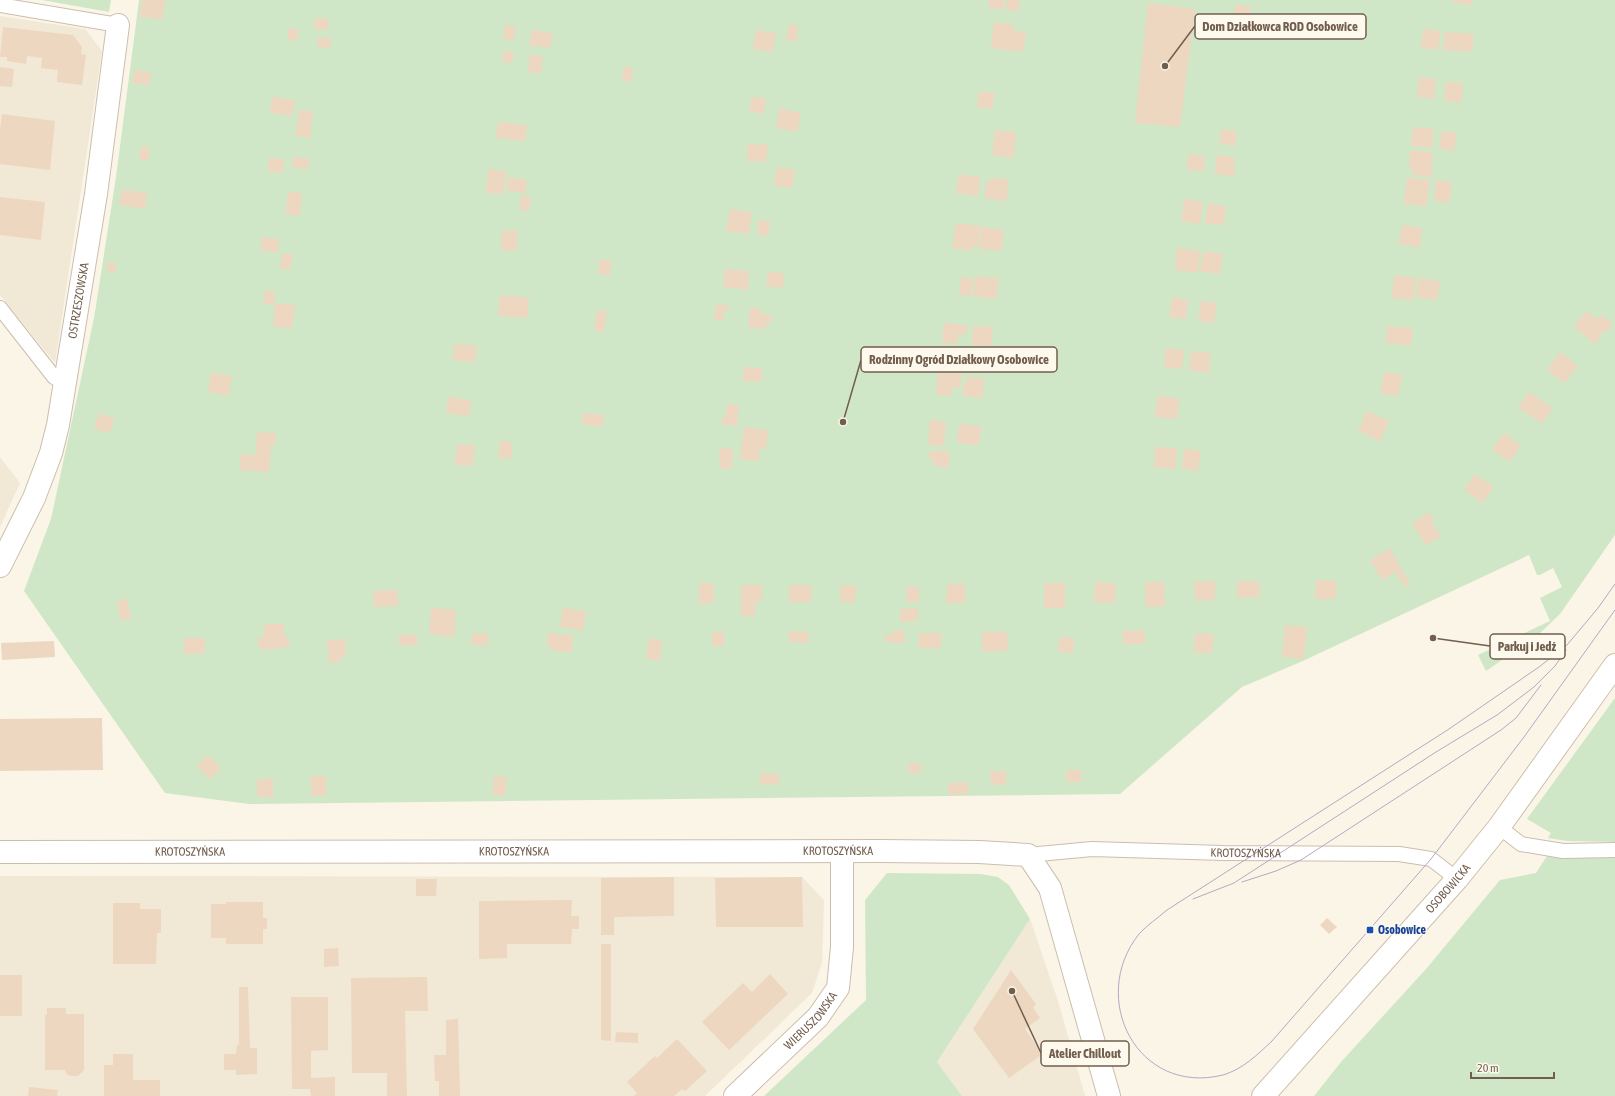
<svg xmlns="http://www.w3.org/2000/svg" width="1615" height="1096" font-family="'Asap Condensed',sans-serif">
<style>
.residential{fill:#f1e8d6}
.green{fill:#d0e7c7}
.building{fill:#edd7c1}
.lines{fill:none;stroke-linecap:round;stroke-linejoin:round}
.lane-casing{stroke:#cbbeae;stroke-width:16}
.street-casing{stroke:#cbbeae;stroke-width:24}
.secondary-casing{stroke:#cebfac;stroke-width:24}
.lane{stroke:#fff;stroke-width:14}
.street{stroke:#fff;stroke-width:22}
.secondary{stroke:#fff;stroke-width:22}
.tram{stroke:#b9a6c3;stroke-width:1}
.transit-dot{fill:#1a4fb4;stroke:#fdf9ed;stroke-width:1.5}
.labels{text-anchor:middle;dominant-baseline:central;stroke-width:3;stroke-linejoin:round;paint-order:stroke}
.street-label{font-size:12px;fill:#725e4e;stroke:#fdf9ed}
.transit-label{font-size:12px;font-weight:bold;fill:#164399;stroke:#fdf9ed;text-anchor:start}
.leader{fill:none;stroke:#725e4e;stroke-width:1.5}
.callout-dot{fill:#725e4e;stroke:#fdf9ed;stroke-width:1.5}
.callout{fill:#fdf9ed;stroke:#725e4e;stroke-width:1.5}
.callout-label{font-size:13px;text-anchor:middle;font-weight:bold;fill:#725e4e}
</style>
<rect width="100%" height="100%" fill="#faf5e7"/>
<!-- residential -->
<g class="residential">
<path d="M0,16L85,29L102,51L55,363L0,295Z"/>
<path d="M0,457L20,483L0,527Z"/>
<path d="M0,876L802,877L824,900L822,963L812,993L705,1096H0Z"/>
<path d="M1030,919L1058,1001L1085,1096H962L937,1062Z"/>
</g>
<!-- green -->
<g class="green">
<path d="M42,0H111L109,12Z"/>
<path d="M139,0H1615V535L1560,614L1537,636L1486,671L1478,655L1550,621L1540,598L1562,587L1553,568L1540,575H1537L1529,555L1305,660L1242,687L1120,794L249,804L165,793L24,591L51,519L94,318L116,177Z"/>
<path d="M1615,698V842L1567,841L1548,838L1551,833L1527,819Z"/>
<path d="M1547,856L1615,857V1096H1314L1341,1062L1426,969L1500,880L1536,873Z"/>
<path d="M887,873L981,874L998,877L1009,885L1030,919L937,1062L962,1096H764L866,1000L865,900Z"/>
</g>
<!-- building -->
<g class="building">
<path d="M142,0H165L163,19L140,17Z"/>
<path d="M989,0H1004L1003,10L988,8Z"/>
<path d="M1007,0H1020L1019,11L1006,10Z"/>
<path d="M1452,0H1473L1472,5L1451,2Z"/>
<path d="M1148,3L1195,9L1180,127L1135,123Z"/>
<path d="M1235,5L1251,6L1249,23L1234,22Z"/>
<path d="M315,18L329,19L328,30L314,29Z"/>
<path d="M994,22L1013,24L1012,30L1026,32L1023,52L991,48Z"/>
<path d="M505,25L516,26L514,40L503,39Z"/>
<path d="M788,25L798,26L797,41H786Z"/>
<path d="M3,27L73,35L82,47L81,54L86,55L82,85L57,82L58,70L41,68L42,58L27,56L26,64L7,61V57H0Z"/>
<path d="M289,28L299,30L297,41L287,40Z"/>
<path d="M1423,29L1441,31L1438,50L1421,48Z"/>
<path d="M532,30L553,33L550,48L529,45Z"/>
<path d="M756,30L776,33L773,52L753,49Z"/>
<path d="M1445,32L1474,34L1472,52L1443,50Z"/>
<path d="M318,37L331,38L330,48L317,47Z"/>
<path d="M503,51L514,52L512,63L502,62Z"/>
<path d="M530,54L543,56L541,74L528,72Z"/>
<path d="M0,67L14,69L12,87L0,86Z"/>
<path d="M624,67L633,68L631,82L622,80Z"/>
<path d="M134,70L151,72L149,85L132,83Z"/>
<path d="M1419,77L1436,79L1434,99L1417,97Z"/>
<path d="M1446,82L1463,83L1461,103L1445,101Z"/>
<path d="M979,91L995,93L992,109L977,107Z"/>
<path d="M272,97L295,100L292,116L270,113Z"/>
<path d="M752,97L766,99L764,114L749,111Z"/>
<path d="M779,108L801,113L797,132L776,128Z"/>
<path d="M299,110L313,111L310,138L296,136Z"/>
<path d="M2,114L55,121L50,170L0,164V130Z"/>
<path d="M498,122L527,125L525,141L496,138Z"/>
<path d="M1413,127L1434,129L1432,148L1411,146Z"/>
<path d="M1222,129L1237,132L1235,146L1219,143Z"/>
<path d="M995,130L1016,132L1013,158L992,155Z"/>
<path d="M1442,131L1457,133L1454,151L1439,149Z"/>
<path d="M748,144L768,145L766,162L747,161Z"/>
<path d="M141,146L150,148L148,161L139,159Z"/>
<path d="M1410,150L1433,152L1431,177L1413,175V169L1409,168Z"/>
<path d="M1188,154L1205,156L1204,171L1187,170Z"/>
<path d="M1217,155L1235,157L1234,176L1215,174Z"/>
<path d="M293,157L309,158V169L292,167Z"/>
<path d="M269,158L284,159L283,173L268,172Z"/>
<path d="M777,167L795,170L792,188L774,186Z"/>
<path d="M488,169L506,171L503,194L486,193Z"/>
<path d="M959,174L980,177L978,196L956,193Z"/>
<path d="M508,177L527,180L525,193L506,190Z"/>
<path d="M1407,177L1430,180L1426,206L1404,204Z"/>
<path d="M991,178L1008,179L1007,201L985,199L986,181H990Z"/>
<path d="M1436,180L1452,182L1449,203L1434,201Z"/>
<path d="M122,189L147,193L145,209L119,205Z"/>
<path d="M288,192L302,193L300,216L285,214Z"/>
<path d="M521,195L531,196L529,211L520,210Z"/>
<path d="M0,197L45,202L41,240L0,235Z"/>
<path d="M1184,199L1203,202L1200,224L1181,221Z"/>
<path d="M1208,203L1226,206L1224,225L1205,223Z"/>
<path d="M730,209L752,212L749,234L726,231Z"/>
<path d="M759,220L770,221L768,236L757,235Z"/>
<path d="M956,223L981,226L978,246L973,245L972,251L952,248Z"/>
<path d="M1402,225L1422,228L1420,247L1399,245Z"/>
<path d="M982,227L1004,230L1001,251L979,249Z"/>
<path d="M502,230L518,231L516,251L501,250Z"/>
<path d="M262,237L279,239L278,253L261,251Z"/>
<path d="M1177,248L1200,251L1198,273L1175,270Z"/>
<path d="M1203,251L1223,254L1220,274L1200,271Z"/>
<path d="M282,253L293,254L290,270L280,269Z"/>
<path d="M600,259L612,261L610,275L598,274Z"/>
<path d="M108,262L117,264L115,273L106,271Z"/>
<path d="M725,269L749,271L748,290L723,287Z"/>
<path d="M768,272L784,273L783,288L766,286Z"/>
<path d="M1395,275L1416,278L1413,301L1391,298Z"/>
<path d="M975,276L999,278L996,299L973,296Z"/>
<path d="M961,277L973,278L971,296L959,295Z"/>
<path d="M1419,278L1440,281L1437,300L1416,297Z"/>
<path d="M265,290L275,292L274,305L264,304Z"/>
<path d="M500,295L529,298L527,318L498,316Z"/>
<path d="M1172,297L1188,299L1186,319L1169,317Z"/>
<path d="M1201,301L1217,303L1214,323L1198,321Z"/>
<path d="M275,303L295,305L292,328L273,326Z"/>
<path d="M716,304L729,306V311L724,310L723,321L714,320Z"/>
<path d="M750,308L761,309V314L772,315L771,323L767,322L766,329L748,328Z"/>
<path d="M597,310L607,311L604,332L594,331Z"/>
<path d="M1586,311L1598,319L1602,315L1613,324L1608,331L1605,329L1595,344L1574,327Z"/>
<path d="M944,323L967,325L966,335L958,334L957,344L942,343Z"/>
<path d="M973,326L993,327L991,347L972,345Z"/>
<path d="M1387,326L1413,328L1411,346L1386,343Z"/>
<path d="M454,344L477,346L475,362L453,360Z"/>
<path d="M1166,348L1184,350L1182,369L1164,367Z"/>
<path d="M1191,351L1211,353L1209,373L1189,370Z"/>
<path d="M1560,352L1578,366L1565,383L1547,370Z"/>
<path d="M744,367L762,368L761,382L743,381Z"/>
<path d="M938,371L962,373L960,388L952,387L951,396L936,395Z"/>
<path d="M1384,372L1402,375L1398,396L1380,394Z"/>
<path d="M211,373L232,376L229,396L208,392Z"/>
<path d="M967,376L984,378L982,398L963,396L964,382L967,383Z"/>
<path d="M1529,392L1553,408L1542,424L1518,407Z"/>
<path d="M1157,396L1179,398L1177,419L1155,417Z"/>
<path d="M448,397L471,400L469,416L446,413Z"/>
<path d="M727,404L739,405L737,426L722,425V417H726Z"/>
<path d="M1367,411L1389,421L1380,441L1358,431Z"/>
<path d="M99,413L114,418L110,433L94,429Z"/>
<path d="M583,413L604,415L603,427L582,424Z"/>
<path d="M930,420L946,422L944,446L928,445Z"/>
<path d="M959,424L981,426L979,445L957,443Z"/>
<path d="M744,427L768,430L766,449L760,448L758,461L740,459Z"/>
<path d="M257,432L276,433L275,445L271,444L269,472L239,470L241,454L256,455Z"/>
<path d="M1504,433L1521,446L1509,462L1492,449Z"/>
<path d="M500,441L513,442L511,459L498,458Z"/>
<path d="M457,444L475,445L473,466L455,465Z"/>
<path d="M1155,447L1177,448L1176,469L1154,467Z"/>
<path d="M720,448L733,449L732,469L719,468Z"/>
<path d="M1184,449L1201,451L1198,471L1182,469Z"/>
<path d="M929,451H949V467H935V461H930Z"/>
<path d="M1475,474L1494,487L1483,503L1464,490Z"/>
<path d="M1429,512L1434,520L1432,522L1441,536L1426,545L1412,523Z"/>
<path d="M1390,548L1410,584L1405,587L1396,572L1382,580L1370,560Z"/>
<path d="M1316,580L1336,581V599H1315Z"/>
<path d="M1194,581H1215V600H1195Z"/>
<path d="M1237,581H1259L1260,597L1237,598Z"/>
<path d="M1095,582L1116,583L1115,603L1094,602Z"/>
<path d="M1145,582H1164L1165,606L1146,607Z"/>
<path d="M699,583H713L714,603L699,604Z"/>
<rect x="1044" y="583" width="21" height="25"/>
<path d="M947,584H965V603H946Z"/>
<path d="M741,585H762V602H755V616H741Z"/>
<path d="M789,585H811L812,602H789Z"/>
<path d="M841,585L856,586L855,603L840,602Z"/>
<path d="M907,586L919,587V602H906Z"/>
<path d="M397,590L398,606L374,607L373,591Z"/>
<path d="M127,599L131,619L121,621L117,601Z"/>
<path d="M431,608L456,610L454,637L429,634Z"/>
<path d="M563,608L586,611L583,631L560,627Z"/>
<path d="M918,608V621L900,622V609Z"/>
<path d="M264,624H284V637H289V647H278V649H262V648L258,647V637H264Z"/>
<path d="M1285,625L1307,627L1304,659L1282,657Z"/>
<path d="M893,630L905,631L904,643L885,642V634L893,635Z"/>
<path d="M1123,630L1145,631V644H1123Z"/>
<path d="M789,631L809,632L808,643L788,642Z"/>
<rect x="712" y="632" width="12" height="14"/>
<path d="M982,632H1007L1008,651L982,652Z"/>
<path d="M472,633H488L487,646L471,645Z"/>
<path d="M548,633L573,635L572,652L553,651V648L547,647Z"/>
<rect x="919" y="633" width="22" height="15"/>
<path d="M1195,633L1214,634L1212,653H1194Z"/>
<path d="M399,634L417,635V646L399,645Z"/>
<path d="M1060,637L1074,638L1073,653L1058,652Z"/>
<path d="M184,638H205V653L184,654Z"/>
<path d="M649,638L662,640L660,661L646,659Z"/>
<path d="M345,639L346,656H341V662L329,663L327,640Z"/>
<path d="M54,641L55,657L2,660L1,643Z"/>
<path d="M102,718L103,770L0,771V719Z"/>
<path d="M208,755L221,768L210,779L197,766Z"/>
<path d="M909,762L921,763L920,774L908,773Z"/>
<path d="M1067,770H1082L1081,782H1066Z"/>
<path d="M990,771H1006V784L991,785Z"/>
<path d="M761,773L780,774L779,785L760,784Z"/>
<rect x="311" y="776" width="15" height="20"/>
<path d="M494,776L507,777L505,796L492,795Z"/>
<rect x="257" y="779" width="16" height="18"/>
<path d="M968,782V794L948,795V783Z"/>
<path d="M674,877V916L614,917V935H601V878Z"/>
<path d="M802,877L803,927H716L715,878Z"/>
<path d="M416,879H437L436,896H416Z"/>
<path d="M572,900L571,916H579V929H572L571,944H507V958L479,959V901Z"/>
<path d="M226,902H263V918H267V929H263V944H226V938H211V904H226Z"/>
<path d="M113,903H140V909H161V933H157L156,964H113Z"/>
<path d="M1327,918L1337,927L1329,934L1320,925Z"/>
<path d="M601,944H611V1041L601,1040Z"/>
<path d="M338,948L339,966L324,967V949Z"/>
<path d="M1011,970L1036,1004L1033,1007L1040,1018L1025,1029L1043,1054L1009,1078L973,1029Z"/>
<path d="M770,974L788,994L729,1050L702,1022L743,983L752,992Z"/>
<rect x="0" y="975" width="22" height="41"/>
<path d="M427,977L428,1011H405L407,1096H387V1073H352L351,978Z"/>
<path d="M239,987H248L250,1048H257V1074L236,1075V1070H224V1054H236L237,1045H239Z"/>
<path d="M291,997H328V1050L311,1051V1078L335,1077V1096H311L310,1089H292Z"/>
<path d="M47,1008H66V1014H84V1070L78,1076H70L66,1073L65,1070H45V1015H47Z"/>
<path d="M458,1019L460,1096H439V1081H435L434,1055H446V1020Z"/>
<path d="M616,1032L638,1033V1043L615,1042Z"/>
<path d="M677,1039L707,1071L685,1091L682,1089L674,1096H634L637,1093L627,1082L655,1056L657,1058Z"/>
<path d="M113,1054H133V1080H160V1096H104V1065H113Z"/>
<path d="M29,1087L58,1090L57,1096H28Z"/>
</g>
<g class="lines">
<!-- lane casing -->
<g class="lane-casing">
<g id="lane">
<path d="M0,5L118,25"/>
<path d="M0,308L54,377L65,383"/>
<path d="M1499,827L1521,844L1563,851L1615,850"/>
<path id="s1" d="M1028,855L1092,849L1223,853L1399,854L1431,859L1457,879"/>
</g>
</g>
<!-- street casing -->
<g class="street-casing">
<g id="street">
<path id="s2" d="M0,566L34,498L51,453L58,425L96,194L118,25"/>
<path id="s3" d="M0,852L880,851L979,852L1028,855L1050,888L1109,1096"/>
<path id="s4" d="M735,1096L818,1017L838,988L842,947V851"/>
</g>
</g>
<!-- secondary casing -->
<g class="secondary-casing">
<g id="secondary">
<path id="s5" d="M1263,1096L1457,879L1499,827L1615,665"/>
</g>
</g>
<!-- lane -->
<use href="#lane" class="lane"/>
<!-- street -->
<use href="#street" class="street"/>
<!-- secondary -->
<use href="#secondary" class="secondary"/>
<!-- tram -->
<g class="tram">
<path d="M1615,584L1598,608L1567,645L1539,667L1449,729L1167,910C1158,918 1147,925 1139,934C1088,998 1137,1096 1223,1075C1243,1069 1257,1055 1272,1041L1431,859L1524,737L1615,610"/>
<path d="M1242,882L1276,871L1301,860L1501,730L1516,718L1541,685"/>
<path d="M1193,899L1234,883L1436,752L1497,715L1534,687L1555,666L1566,650"/>
</g>
</g>
<!-- markers -->
<rect class="transit-dot" x="1366" y="926" width="8" height="8" rx="2"/>
<g class="labels">
<!-- street labels -->
<g class="street-label">
<text stroke="none"><textPath href="#s2" startOffset="279">OSTRZESZOWSKA</textPath></text>
<text stroke="none"><textPath href="#s3" startOffset="514">KROTOSZYŃSKA</textPath></text>
<text stroke="none"><textPath href="#s3" startOffset="838">KROTOSZYŃSKA</textPath></text>
<text stroke="none"><textPath href="#s3" startOffset="190">KROTOSZYŃSKA</textPath></text>
<text stroke="none"><textPath href="#s1" startOffset="218">KROTOSZYŃSKA</textPath></text>
<text stroke="none"><textPath href="#s5" startOffset="278">OSOBOWICKA</textPath></text>
<text stroke="none"><textPath href="#s4" startOffset="107">WIERUSZOWSKA</textPath></text>
</g>
<!-- transit labels -->
<g class="transit-label">
<text x="1378" y="930">Osobowice</text>
</g>
</g>
<!-- callouts -->
<path class="leader" d="M1165 66L1195 26M843 422L861 360M1433 638L1490 646M1012 991L1041 1053"/>
<g class="callout-dot">
<circle cx="1165" cy="66" r="4"/>
<circle cx="843" cy="422" r="4"/>
<circle cx="1433" cy="638" r="4"/>
<circle cx="1012" cy="991" r="4"/>
</g>
<g class="callout">
<rect x="1195" y="14" width="171" height="25" rx="4"/>
<rect x="861" y="347" width="196" height="25" rx="4"/>
<rect x="1490" y="634" width="75" height="25" rx="4"/>
<rect x="1041" y="1041" width="88" height="25" rx="4"/>
</g>
<g class="callout-label">
<text x="1280" y="31">Dom Działkowca ROD Osobowice</text>
<text x="959" y="364">Rodzinny Ogród Działkowy Osobowice</text>
<text x="1527" y="651">Parkuj i Jedź</text>
<text x="1085" y="1058">Atelier Chillout</text>
</g>
<!-- scale -->
<path d="M1471 1072v6h83v-6" fill="none" stroke="#725e4e" stroke-width="2"/>
<text x="1477" y="1072" font-size="12" fill="#725e4e" stroke="#fdf9ed" stroke-width="3" paint-order="stroke">20 m</text>
</svg>
